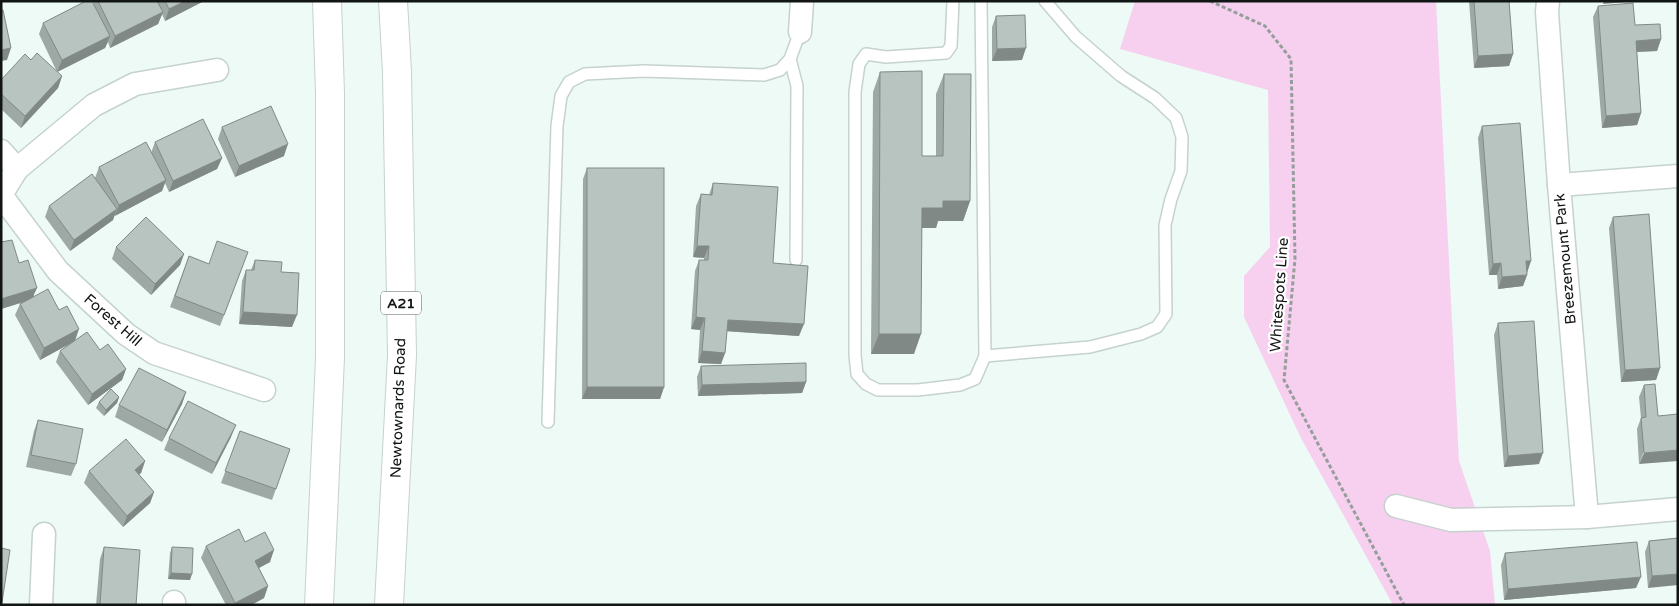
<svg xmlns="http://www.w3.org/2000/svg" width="1679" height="606" font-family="'Varela Round',sans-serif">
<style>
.green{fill:#f7d0f0}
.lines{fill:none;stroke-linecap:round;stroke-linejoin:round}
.lane-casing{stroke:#c5d2cd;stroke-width:14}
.street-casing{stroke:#c5d2cd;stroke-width:25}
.highway-casing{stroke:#c5d2cd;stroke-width:30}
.path{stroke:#959e9b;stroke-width:3;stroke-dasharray:4 2.5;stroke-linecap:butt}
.lane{stroke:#fff;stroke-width:11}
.street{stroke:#fff;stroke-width:22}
.highway{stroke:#fff;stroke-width:28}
.wall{fill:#9ea9a5}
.shaded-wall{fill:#818986}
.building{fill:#b8c4c0;stroke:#818986}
.labels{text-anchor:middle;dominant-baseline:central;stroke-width:4.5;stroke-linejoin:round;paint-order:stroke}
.shield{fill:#fff;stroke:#585b5a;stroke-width:1}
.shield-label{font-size:14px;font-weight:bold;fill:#111514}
.street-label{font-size:15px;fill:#111514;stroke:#fff}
</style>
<rect width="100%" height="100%" fill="#edfaf5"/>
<!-- green -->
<path class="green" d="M1135,1H1436L1459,461L1490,551L1495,605H1393L1301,438L1244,317V276L1270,247L1268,90L1120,49Z"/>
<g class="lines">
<!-- lane casing -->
<g class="lane-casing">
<g id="lane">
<path d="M953,1L951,46L946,53L886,57L866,54L859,64L855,92V355L857,374L866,384L878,390H918L960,385L975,379L985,356"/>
<path d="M981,1L985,356L1090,347L1141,334L1157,327L1166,314L1165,225L1171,199L1181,171L1182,137L1176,118L1155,98L1121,76L1076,37L1045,1"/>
<path d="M790,59L797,86L796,260"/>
<path d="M548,422L557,126L561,96L569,82L585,74L644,71L764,75L780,70L790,59L800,32"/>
</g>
</g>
<!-- street casing -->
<g class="street-casing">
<g id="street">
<path d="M1548,1L1547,12L1559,185L1587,517"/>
<path d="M800,32L802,1"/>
<path d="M1,151L17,169"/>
<path d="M1559,185L1678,176"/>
<path d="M1,195L58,271L126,334L154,353L264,390"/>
<path d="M1,195L17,169L94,105L135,84L217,70"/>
<path d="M1396,506L1451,520L1587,517L1678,509"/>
<path d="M41,605L44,534"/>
<path d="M174,605V602"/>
</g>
</g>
<!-- highway casing -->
<g class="highway-casing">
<g id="highway">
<path d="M319,605L330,358V94L327,1"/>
<path d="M389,605L402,355L397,72L393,1"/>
</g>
</g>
<!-- path -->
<path class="path" d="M1210,1L1265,26L1291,59L1295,259L1284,380L1404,605"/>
<!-- lane -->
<use href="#lane" class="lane"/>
<!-- street -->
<use href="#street" class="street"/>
<!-- highway -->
<use href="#highway" class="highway"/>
</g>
<!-- wall -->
<g class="wall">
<path d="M95,1H204L165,21L162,14L158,24L110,48L108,42L105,48L57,72L39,34L43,23L93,4Z"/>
<path d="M1469,1H1509L1513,54L1509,66L1474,68Z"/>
<path d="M1598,6L1661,39L1657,51L1637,52L1641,113L1637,125L1602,128L1593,17Z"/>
<path d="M996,16L1022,60L992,61V27Z"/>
<path d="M31,60L62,76L58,88L21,128L1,109V80Z"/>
<path d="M880,72L922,156H936V94L944,74L970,201L963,221H938L936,228H922L914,354H871L873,92Z"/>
<path d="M1678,92V110L1677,95Z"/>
<path d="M1482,126L1527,271V275L1523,286L1498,289L1497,275H1489L1478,138Z"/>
<path d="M222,127L284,156L235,177L218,139Z"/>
<path d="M155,142L222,158L217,169L169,192L165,183L162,191L114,216L113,220L70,251L45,217L49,206L95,178L99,167L151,153Z"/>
<path d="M587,168L664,387L660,399H582L583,179Z"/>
<path d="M713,183L773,263L799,336L727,331L725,353L721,364L698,363L700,330L691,329L695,271L699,260H704V258L693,257L696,206L701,194L709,195Z"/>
<path d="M1613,217L1660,368L1656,380L1621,382L1609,228Z"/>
<path d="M1,242L19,263L34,296L75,340L100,350L126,369L122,380L88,405L56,362L60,351L73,342L40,360L15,315L20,304L21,303L1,309Z"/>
<path d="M116,247L184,254L180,265L151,295L112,259Z"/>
<path d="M248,252L220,326L170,307L189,256L209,264Z"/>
<path d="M255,260L281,272L292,327L239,324L242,281L246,270H251Z"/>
<path d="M1498,323L1539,464L1504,467L1494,335Z"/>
<path d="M701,366L806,382L802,393L698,396L697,377Z"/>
<path d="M1644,385L1658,416L1639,464L1637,429L1641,418L1639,397Z"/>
<path d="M186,392L182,404L162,442L115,417L119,405Z"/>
<path d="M119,397L117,403L104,416L96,408L99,402Z"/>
<path d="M38,420L76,464L71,476L26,467L34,431Z"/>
<path d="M240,431L290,449L272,500L221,483Z"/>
<path d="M231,437L212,474L164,450L169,438Z"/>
<path d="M145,461L141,473L139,474L154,492L150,503L123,527L84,483L89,471Z"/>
<path d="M1678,538L1648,588L1645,552L1649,541Z"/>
<path d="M206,546L270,562L259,568L268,586L264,598L251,605H226L201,558Z"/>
<path d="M104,547L136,605H96L100,559Z"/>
<path d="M172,547L190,580L168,579L170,553Z"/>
<path d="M1505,553L1636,588L1504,600L1501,565Z"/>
</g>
<!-- shaded-wall -->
<g class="shaded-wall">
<path d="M185,1H204L165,21L169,9Z"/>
<path d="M1604,1H1639L1603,4Z"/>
<path d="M163,12L158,24L110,48L115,36Z"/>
<path d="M110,36L105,48L57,72L62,60Z"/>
<path d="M1661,39L1657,51L1632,52L1636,41Z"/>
<path d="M11,48L7,60L1,61V50Z"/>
<path d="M1026,48L1022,60L992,61L997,49Z"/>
<path d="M1513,54L1509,66L1474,68L1478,56Z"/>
<path d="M62,76L58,88L21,128L25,116Z"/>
<path d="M1641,113L1637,125L1602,128L1606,116Z"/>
<path d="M288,144L284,156L235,177L239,166Z"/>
<path d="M222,158L217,169L169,192L173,181Z"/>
<path d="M166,180L162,191L115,216L119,205Z"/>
<path d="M943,201H970L963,221H938L936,228H914L922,208Z"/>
<path d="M117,209L113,220L70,251L74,240Z"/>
<path d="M697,246H709L704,258L693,257Z"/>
<path d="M184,254L180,265L151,295L155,284Z"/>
<path d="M1526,261H1531L1527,273Z"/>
<path d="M1501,263L1497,275H1489L1493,264Z"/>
<path d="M1527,275L1523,286L1498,289L1502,277Z"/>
<path d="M37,288L32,299L1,309V299Z"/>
<path d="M243,312L297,315L292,327L239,324Z"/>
<path d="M696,317L705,318L700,330L691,329Z"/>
<path d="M728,320L804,324L799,336L723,331Z"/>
<path d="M79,329L75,341L40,360L44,348Z"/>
<path d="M879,334H921L914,354H871Z"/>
<path d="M702,351L725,353L721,364L698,363Z"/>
<path d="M1660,368L1656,380L1621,382L1625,370Z"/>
<path d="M126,369L122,380L88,405L92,394Z"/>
<path d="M806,382L802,393L698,396L702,385Z"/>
<path d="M587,387H664L660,399H582Z"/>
<path d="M186,392L182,404L162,442L167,430Z"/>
<path d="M119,397L117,403L104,416L106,410Z"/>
<path d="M236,425L231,437L212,474L216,463Z"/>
<path d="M1678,450V461L1639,464L1644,453Z"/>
<path d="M1543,453L1539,464L1504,467L1508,456Z"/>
<path d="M145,461L141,473L131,481L135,470Z"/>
<path d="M154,492L150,503L123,527L127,516Z"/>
<path d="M274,550L270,562L251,572L255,561Z"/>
<path d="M171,573L192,574L190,580L168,579Z"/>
<path d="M1678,574V585L1648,588L1652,576Z"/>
<path d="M1641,577L1636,588L1504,600L1508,589Z"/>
<path d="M268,586L264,598L251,605H235V603Z"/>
</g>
<!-- building -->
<g class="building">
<path d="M86,1H92L110,36L62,60L43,23Z"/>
<path d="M98,1H157L163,12L115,36Z"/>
<path d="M165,1H185L169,9Z"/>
<path d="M1474,1H1509L1513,54L1478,56Z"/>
<path d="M1633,3L1635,25L1660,24L1661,39L1636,41L1641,113L1606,116L1598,6Z"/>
<path d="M1,10H3L11,48L1,50Z"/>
<path d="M1025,15L1026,48L997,49L996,16Z"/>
<path d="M37,53L62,76L25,116L1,94V80L25,54L31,60Z"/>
<path d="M922,71V156H943L944,74H971L970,201H943V208H922L921,334H879L880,72Z"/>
<path d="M271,106L288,144L239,166L222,127Z"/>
<path d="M203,119L222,158L173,181L155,142Z"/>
<path d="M1520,123L1531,261H1526L1527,275L1502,277L1501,263L1493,264L1482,126Z"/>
<path d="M146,142L166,180L119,205L99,167Z"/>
<rect x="587" y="168" width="77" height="219"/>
<path d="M92,174L117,209L74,240L49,206Z"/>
<path d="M713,183L778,187L773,263L808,266L804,324L728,320L725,353L702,351L705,318L696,317L699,260H708L709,246H697L701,194L712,195Z"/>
<path d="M1649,214L1660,368L1625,370L1613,217Z"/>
<path d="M146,217L184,254L155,284L116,247Z"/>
<path d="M12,240L19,263L28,260L37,288L1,299V242Z"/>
<path d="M217,241L248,252L224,315L175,296L189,256L209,264Z"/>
<path d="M255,260L282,262L281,272L299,273L297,315L243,312L246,270H254Z"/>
<path d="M48,289L59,310L67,306L79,329L44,348L20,304Z"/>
<path d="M1534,321L1543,453L1508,456L1498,323Z"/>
<path d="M87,332L100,350L108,344L126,369L92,394L60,351Z"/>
<path d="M806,363V382L702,385L701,366Z"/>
<path d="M139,368L186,392L167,430L119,405Z"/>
<path d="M1655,384L1658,416L1678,414V450L1644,453L1641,418L1646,417L1644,385Z"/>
<path d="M111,389L119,397L106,410L99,402Z"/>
<path d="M188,401L236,425L216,463L169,438Z"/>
<path d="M38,420L83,429L76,464L31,455Z"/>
<path d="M240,431L290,449L276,489L225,471Z"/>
<path d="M126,439L145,461L135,470L154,492L127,516L89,471Z"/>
<path d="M239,529L245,542L265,532L274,550L255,561L268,586L235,603L206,546Z"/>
<path d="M1678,538V574L1652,576L1649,541Z"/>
<path d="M1637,542L1641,577L1508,589L1505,553Z"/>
<path d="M104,547L140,550L136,605H100Z"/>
<path d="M172,547L193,548L192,574L171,573Z"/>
<path d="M1,548L10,550L2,602H1Z"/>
</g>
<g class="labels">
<!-- shield labels -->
<rect class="shield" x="381" y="291.5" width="40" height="23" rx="4"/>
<g class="shield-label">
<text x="401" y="303">A21</text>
</g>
<!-- street labels -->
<g class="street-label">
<text transform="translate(1565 259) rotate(-95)">Breezemount Park</text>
<text transform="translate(1279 295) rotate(-86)">Whitespots Line</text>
<text transform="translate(113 320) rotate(41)">Forest Hill</text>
<text transform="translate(398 408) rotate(-88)">Newtownards Road</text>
</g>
</g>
<!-- border -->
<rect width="1679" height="606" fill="none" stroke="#111514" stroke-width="5"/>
</svg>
